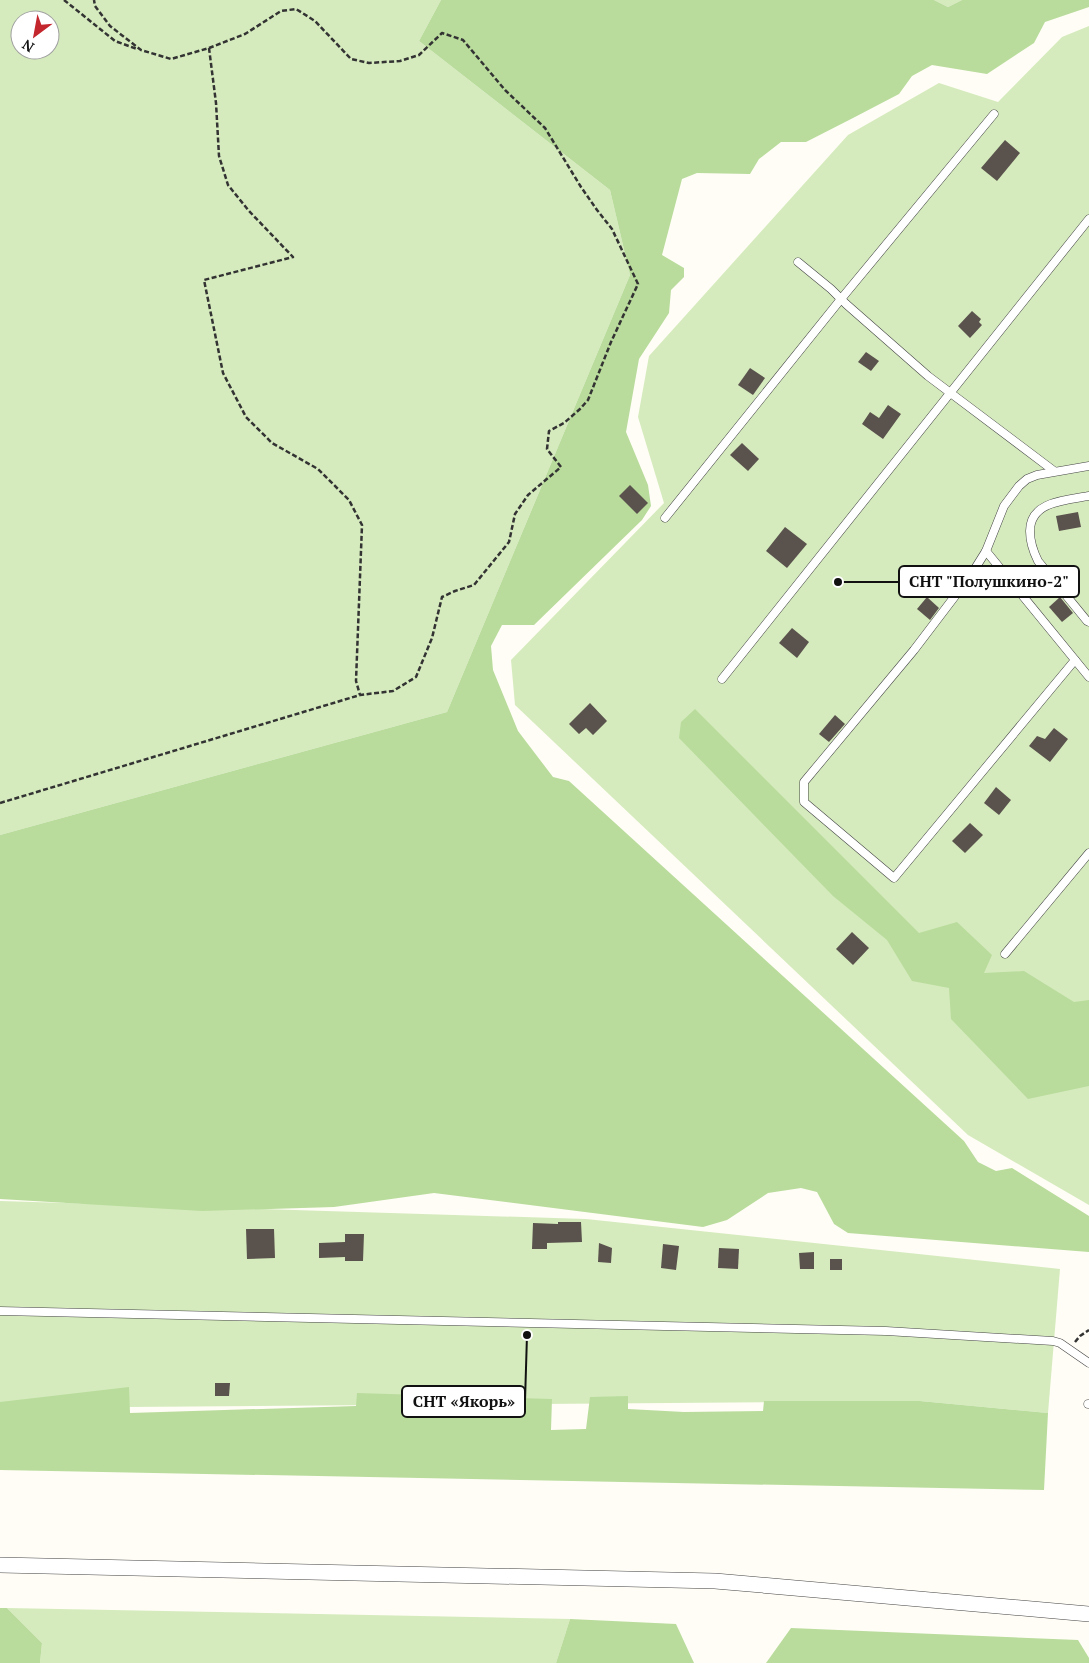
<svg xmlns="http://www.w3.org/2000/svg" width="1089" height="1663" font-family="'PT Serif',serif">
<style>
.green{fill:#d5ebbd;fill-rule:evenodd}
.forest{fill:#b9dc9c}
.building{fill:#5a524d}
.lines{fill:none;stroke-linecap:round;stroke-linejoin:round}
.lane-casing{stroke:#444;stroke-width:9}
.street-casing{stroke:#444;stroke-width:16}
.path{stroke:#333;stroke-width:2.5;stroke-dasharray:5 2.5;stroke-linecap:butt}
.lane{stroke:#fff;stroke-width:8}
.street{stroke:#fff;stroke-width:15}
.leader{fill:none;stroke:#111;stroke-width:2}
.callout-dot{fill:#111;stroke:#fff;stroke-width:2}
.callout{fill:#fff;stroke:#111;stroke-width:2}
.callout-label{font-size:16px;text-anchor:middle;font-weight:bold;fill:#111}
</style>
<rect width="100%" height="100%" fill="#fffdf5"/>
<!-- green -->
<g class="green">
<path d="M0,0H441L419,41L610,190L630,275L447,712L0,835ZM20,20H50V50H20Z"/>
<path d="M934,0H962L948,7Z"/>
<path d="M1089,26V1205L968,1135L515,705L511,660L664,503L638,417L649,356L848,135L939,83L998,102L1062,37Z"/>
<path d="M0,1201L586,1219L1060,1269L1048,1413L920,1401L0,1408Z"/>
<path d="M7,1608L570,1619L556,1663H40L42,1643Z"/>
</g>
<!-- forest -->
<g class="forest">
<path d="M441,0H934L948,7L962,0H1089V7L1045,22L1034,43L987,74L932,65L912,76L899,94L853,118L806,142H781L759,159L750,174L697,173L682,179L662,255L684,268V277L671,290L669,313L639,359L626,432L648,485L651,506L642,520L534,625H502L491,646L493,670L518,731L553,777L569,781L964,1141L978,1162L996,1171L1012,1168L1089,1216V1252L848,1233L834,1224L817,1192L801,1188L768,1193L727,1220L703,1227L434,1193L334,1207L202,1211L0,1199V835L447,712L630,275L610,190L419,41Z"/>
<path d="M695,709L919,933L957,922L992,955L984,973L1024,971L1074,1002L1089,1000V1086L1028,1099L951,1019L949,988L912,981L887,940L833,896L679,738L681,722Z"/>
<path d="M129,1387L130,1413L356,1406L357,1393L552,1399L551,1430L586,1429L590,1397L628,1396V1409L684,1412L763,1411L764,1401H920L1048,1413L1044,1490L0,1470V1402Z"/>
<path d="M0,1608H7L42,1643L40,1663H0Z"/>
<path d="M570,1619L676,1624L694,1663H556Z"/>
<path d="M791,1628L1078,1640L1089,1658V1663H766Z"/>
</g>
<!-- building -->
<g class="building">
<path d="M1005,140L1020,153L997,181L981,168Z"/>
<path d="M972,311L981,319L979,322L982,325L970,338L958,326Z"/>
<path d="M866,352L879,361L871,371L858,362Z"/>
<path d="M750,368L765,378L753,395L738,385Z"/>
<path d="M888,405L901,414L883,439L862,424L870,412L879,418Z"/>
<path d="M742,443L759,459L748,471L730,455Z"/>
<path d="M630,485L648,503L637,514L619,496Z"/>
<path d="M1078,512L1081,527L1059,531L1056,516Z"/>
<path d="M785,527L807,544L787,568L766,551Z"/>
<path d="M927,597L939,608L930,620L917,609Z"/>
<path d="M1060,597L1073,613L1062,622L1049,607Z"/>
<path d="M792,628L809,642L797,658L779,643Z"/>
<path d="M590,703L607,721L593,735L586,728L579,734L569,724Z"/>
<path d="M835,715L845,724L829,742L819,734Z"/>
<path d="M1054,728L1068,739L1050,762L1029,746L1037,736L1045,739Z"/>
<path d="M996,787L1011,800L999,815L984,803Z"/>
<path d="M970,823L983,835L965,853L952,841Z"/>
<path d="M852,932L869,948L853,965L836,949Z"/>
<path d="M558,1222H581L582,1242L547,1243V1249H532L533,1223L558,1224Z"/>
<path d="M246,1229H274L275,1258L247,1259Z"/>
<path d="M345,1234H364L363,1261H345V1257L319,1258V1243L345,1242Z"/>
<path d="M599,1243L612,1248L611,1263L598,1262Z"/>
<path d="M663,1244L679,1246L676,1270L661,1268Z"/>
<path d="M719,1248L739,1249L738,1269L718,1268Z"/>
<path d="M814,1252V1269H800L799,1253Z"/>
<rect x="830" y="1259" width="12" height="11"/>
<path d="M215,1383H230L229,1396H215Z"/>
</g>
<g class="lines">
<!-- lane casing -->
<g class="lane-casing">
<g id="lane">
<path d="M798,262L831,289L846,304L928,376L1054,471"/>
<path d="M1089,496C1067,500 1030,501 1030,531C1030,542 1033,551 1038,561L1087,621L1089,622"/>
<path d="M665,518L841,299L994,114"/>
<path d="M986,551L1089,677"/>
<path d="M1075,660L894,878L804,802V782L914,650L971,575L986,551L1004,506L1019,486L1027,479L1037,475L1089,466"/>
<path d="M722,679L1089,219"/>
<path d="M1005,954L1089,853"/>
<path d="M0,1311L886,1331L1053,1341L1060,1343L1089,1363"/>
<path d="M1088,1404H1089"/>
</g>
</g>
<!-- street casing -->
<g class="street-casing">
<path id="street" d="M0,1565L715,1581L1089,1614"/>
</g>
<!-- path -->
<g class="path">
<path d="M64,0L115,41L137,49"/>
<path d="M209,48L216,103L219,156L228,185L249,211L293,257L204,280L223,373L246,417L272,443L318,469L349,500L362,525L356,681L360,695"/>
<path d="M0,803L360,695L393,691L416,677L432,638L442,597L455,591L474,585L509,542L515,514L528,495L561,467L547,449L549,431L564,423L580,409L588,400L611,342L638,284L612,229L597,210L581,187L545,128L505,90L463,40L442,33L419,55L400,61L369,63L351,59L315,21L296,9L281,11L245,34L209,48L171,59L141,50L110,26L95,6L94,0"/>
<path d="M1075,1342L1080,1336L1089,1330"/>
</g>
<!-- lane -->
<use href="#lane" class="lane"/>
<!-- street -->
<use href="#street" class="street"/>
</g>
<!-- callouts -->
<path class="leader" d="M838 582L899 582M527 1335L525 1401"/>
<g class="callout-dot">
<circle cx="838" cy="582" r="5"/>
<circle cx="527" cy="1335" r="5"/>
</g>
<g class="callout">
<rect x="899" y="566" width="180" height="31" rx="5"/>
<rect x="402" y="1386" width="123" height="31" rx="5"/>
</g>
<g class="callout-label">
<text x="989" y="587">СНТ "Полушкино-2"</text>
<text x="464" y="1407">СНТ «Якорь»</text>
</g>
<!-- north arrow -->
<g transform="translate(35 35) rotate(212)"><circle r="24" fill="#ffffff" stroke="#a0a0a0"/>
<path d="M0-4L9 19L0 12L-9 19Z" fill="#c4262e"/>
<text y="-8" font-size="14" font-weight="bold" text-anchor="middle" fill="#111111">N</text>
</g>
</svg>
